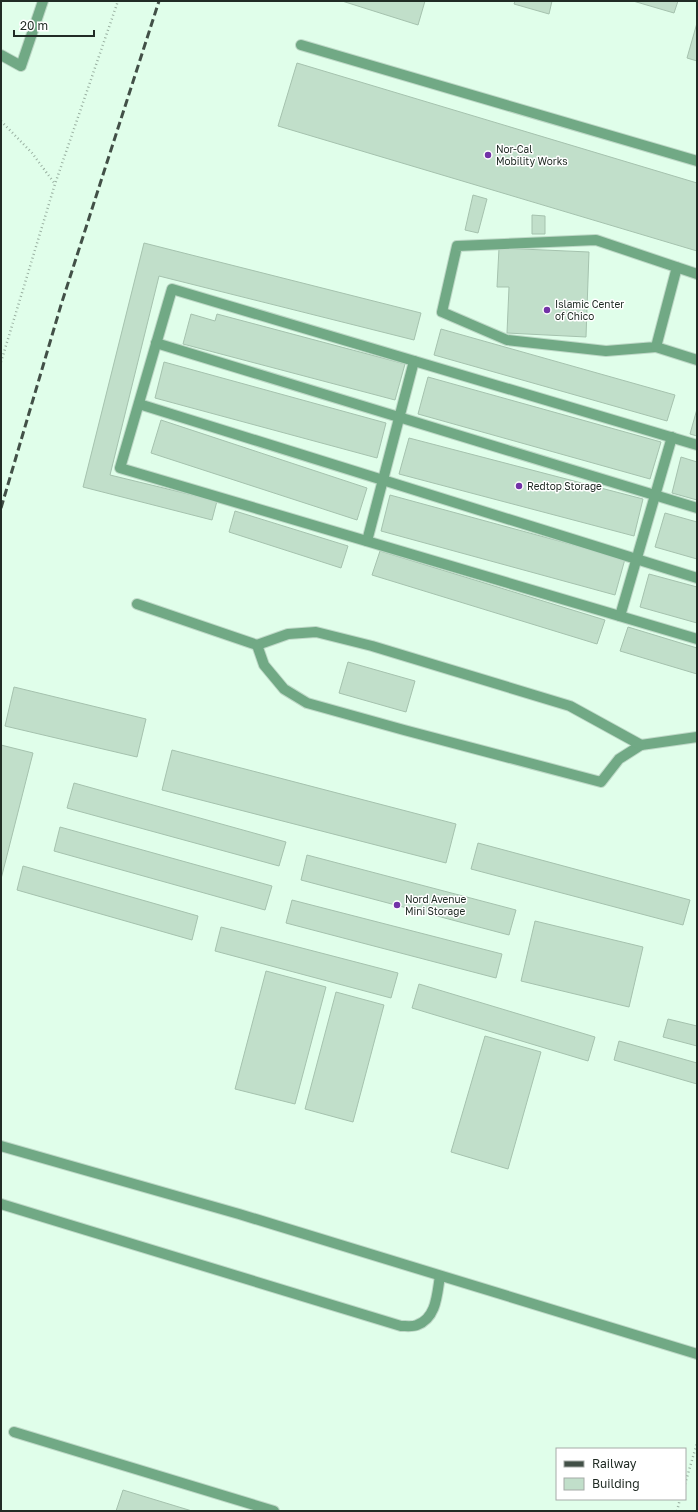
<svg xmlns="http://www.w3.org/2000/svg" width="698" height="1512" font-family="'Golos Text',sans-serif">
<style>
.building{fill:#c1dfca;stroke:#a5c2ae}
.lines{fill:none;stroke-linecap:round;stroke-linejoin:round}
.service-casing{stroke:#bed8c7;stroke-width:12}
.path{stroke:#9ab1a2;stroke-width:2.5;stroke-dasharray:1 3;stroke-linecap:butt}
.service{stroke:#71a985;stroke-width:10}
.rail{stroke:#425047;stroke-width:3;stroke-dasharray:8 4;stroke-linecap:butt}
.poi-dot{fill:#7232a7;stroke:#fff;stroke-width:1.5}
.labels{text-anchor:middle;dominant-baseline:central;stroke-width:3;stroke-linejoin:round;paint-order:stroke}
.poi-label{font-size:10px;fill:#212c25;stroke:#fff;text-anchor:start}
</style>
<rect width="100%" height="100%" fill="#e0feea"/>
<!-- building -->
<g class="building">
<path d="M342,1H425L418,25Z"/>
<path d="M515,1H552L549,14L514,4Z"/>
<path d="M633,1H678L674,13Z"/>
<path d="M697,23V61L687,58Z"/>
<path d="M297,63L697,183V251L278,126Z"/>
<path d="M473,195L487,199L478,233L465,230Z"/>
<path d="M532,215L545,216V234H532Z"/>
<path d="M144,243L421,313L414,340L159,276L110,475L217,501L212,520L83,487Z"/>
<path d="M499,248L589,252L586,337L507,333L509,287H497Z"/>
<path d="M191,314L215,321L217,314L405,364L395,400L183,344Z"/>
<path d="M441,329L675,395L667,421L434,355Z"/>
<path d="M164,362L386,423L377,458L155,398Z"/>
<path d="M428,377L661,442L650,479L418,414Z"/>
<path d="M697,409V436L690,434Z"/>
<path d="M161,420L367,488L357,520L151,453Z"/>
<path d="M409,438L643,499L634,536L399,474Z"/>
<path d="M681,457L697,462V500L672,493Z"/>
<path d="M390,495L625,559L615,595L381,531Z"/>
<path d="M235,511L348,546L341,568L229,532Z"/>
<path d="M665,513L697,522V559L655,547Z"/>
<path d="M380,551L605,620L597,644L372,575Z"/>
<path d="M649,574L697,587V623L640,607Z"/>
<path d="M628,627L697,648V674L620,651Z"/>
<path d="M348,662L415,681L406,712L339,693Z"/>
<path d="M14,687L146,719L137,757L5,726Z"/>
<path d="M1,745L33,753L1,879Z"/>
<path d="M172,750L456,824L446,863L162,790Z"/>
<path d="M74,783L286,842L279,866L67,808Z"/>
<path d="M60,827L272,886L265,910L54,851Z"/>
<path d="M478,843L690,900L683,925L471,869Z"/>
<path d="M307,855L516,910L509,935L301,880Z"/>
<path d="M23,866L198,916L192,940L17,890Z"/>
<path d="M292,900L502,954L496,978L286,923Z"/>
<path d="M535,921L643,947L629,1007L521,981Z"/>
<path d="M221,927L398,973L391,998L215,951Z"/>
<path d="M266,971L326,987L295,1104L235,1089Z"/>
<path d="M419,984L595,1037L588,1061L412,1008Z"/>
<path d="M336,992L384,1005L353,1122L305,1109Z"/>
<path d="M668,1019L697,1026V1046L663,1037Z"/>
<path d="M485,1036L541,1052L508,1169L451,1152Z"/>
<path d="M619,1041L697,1063V1084L614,1060Z"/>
<path d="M123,1490L192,1511H116Z"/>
</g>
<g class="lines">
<!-- service casing -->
<g class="service-casing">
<g id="service">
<path d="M301,45L697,161"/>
<path d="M1,55L21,66L43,1"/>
<path d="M677,267L656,347L606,351L507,340L442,312L457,246L596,240L697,274"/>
<path d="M156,343L697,508"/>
<path d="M656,347L697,360"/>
<path d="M139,404L697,578"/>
<path d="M697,445L172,289L120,468L697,639"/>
<path d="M367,541L414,361"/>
<path d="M137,604L257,645L264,665L284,689L307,703L404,730L601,782L619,759L641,745L697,737"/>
<path d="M620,616L672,437"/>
<path d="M257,645L288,634L316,632L372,646L570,706L641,745"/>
<path d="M1,1146L239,1214L697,1354"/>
<path d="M1,1204L401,1326C406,1326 413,1327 417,1325C437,1318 437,1293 440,1276"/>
<path d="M14,1432L274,1511"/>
</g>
</g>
<!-- path -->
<g class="path">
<path d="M1,121L32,153L55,184"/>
<path d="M1,362L55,184L118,1"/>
<path d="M685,1484L697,1443"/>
<path d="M677,1511L680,1499"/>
</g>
<!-- service -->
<use href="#service" class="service"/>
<!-- rail -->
<path class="rail" d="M1,508L61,305L159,1"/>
</g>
<!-- markers -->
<g class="poi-dot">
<circle cx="488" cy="155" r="4"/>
<circle cx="547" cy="310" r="4"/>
<circle cx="519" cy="486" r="4"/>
<circle cx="397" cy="905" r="4"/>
</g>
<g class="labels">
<!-- poi labels -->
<g class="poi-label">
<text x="496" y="149">Nor-Cal<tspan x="496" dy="12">Mobility Works</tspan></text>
<text x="555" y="304">Islamic Center<tspan x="555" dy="12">of Chico</tspan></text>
<text x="527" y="486">Redtop Storage</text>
<text x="405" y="899">Nord Avenue<tspan x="405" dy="12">Mini Storage</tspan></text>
</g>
</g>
<!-- border -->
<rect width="698" height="1512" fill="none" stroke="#212c25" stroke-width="4"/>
<!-- legend -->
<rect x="556" y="1448" width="130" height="52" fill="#ffffff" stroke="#a6aba8"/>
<rect x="564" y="1461" width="20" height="6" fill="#425047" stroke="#a6aba8"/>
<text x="592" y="1468" font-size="12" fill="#212c25">Railway</text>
<rect x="564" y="1478" width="20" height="12" fill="#c1dfca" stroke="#a6aba8"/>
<text x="592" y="1488" font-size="12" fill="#212c25">Building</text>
<!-- scale -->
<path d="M14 30v6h80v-6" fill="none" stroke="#212c25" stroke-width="2"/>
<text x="20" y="30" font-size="12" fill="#212c25" stroke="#ffffff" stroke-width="3" paint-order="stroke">20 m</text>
</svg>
